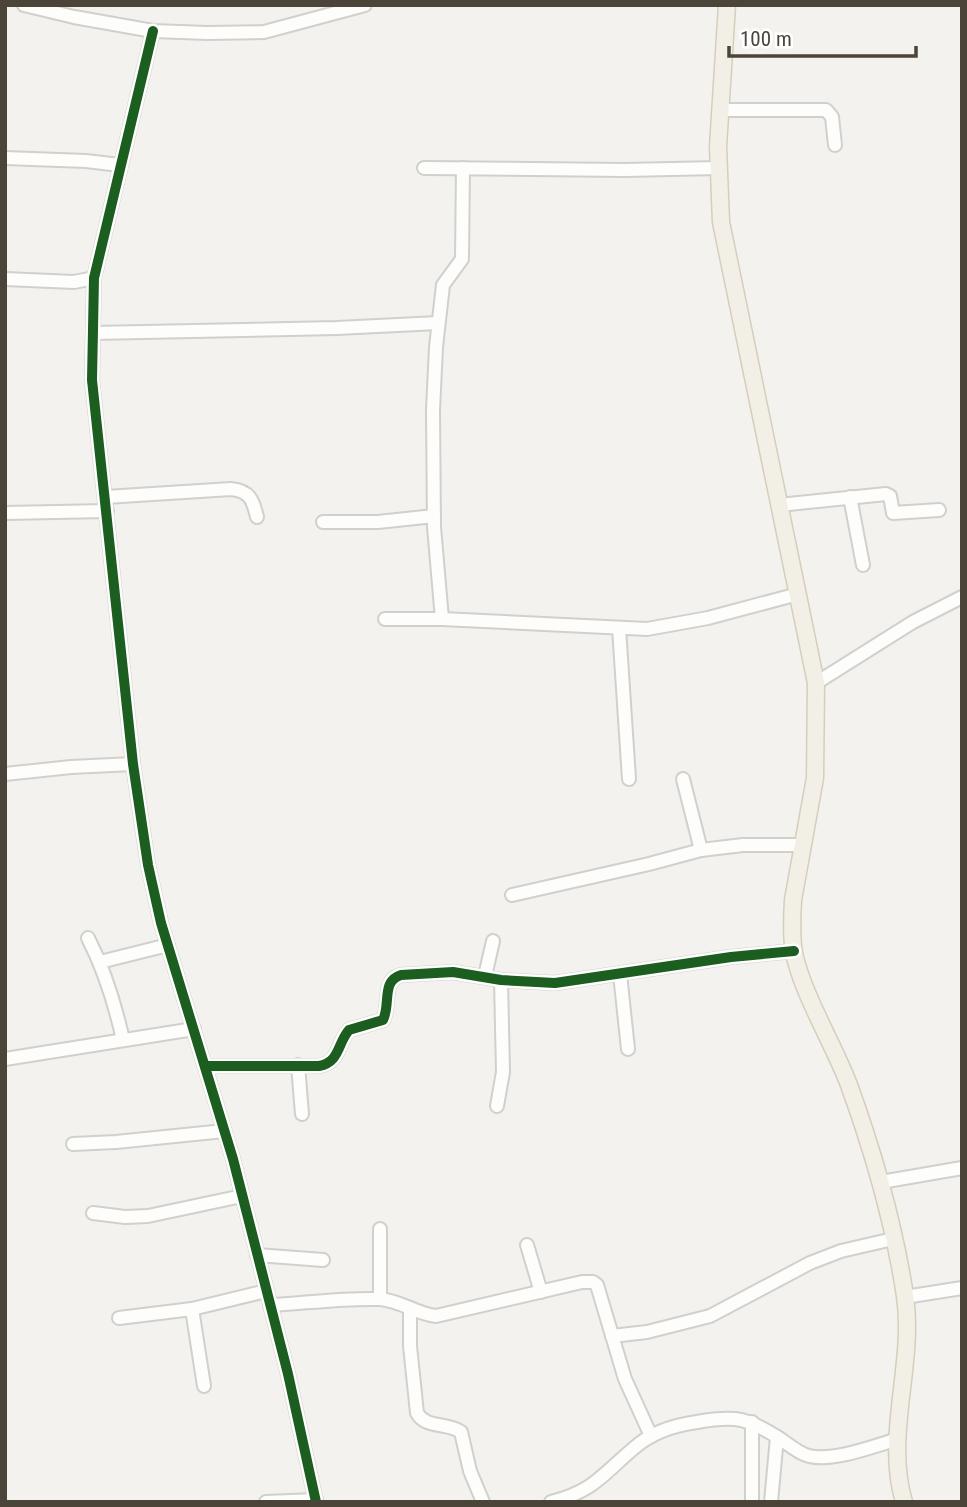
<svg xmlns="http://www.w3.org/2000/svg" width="967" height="1507" font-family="'Roboto Condensed',sans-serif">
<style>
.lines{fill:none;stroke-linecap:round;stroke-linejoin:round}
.minor-casing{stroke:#d2d0cb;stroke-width:16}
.major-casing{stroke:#d6cebb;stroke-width:19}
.minor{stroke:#fdfdfc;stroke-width:12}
.major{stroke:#f2efe6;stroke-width:16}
.cycleway-casing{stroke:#fff;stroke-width:15}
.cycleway{stroke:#1b5e20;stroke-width:10}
</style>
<rect width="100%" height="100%" fill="#f4f2ee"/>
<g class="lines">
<!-- minor casing -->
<g class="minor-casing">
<g id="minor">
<path d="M24,5L74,17L153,31L207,33L264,32L365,5"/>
<path d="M153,31L94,278L92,380L133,764L148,865L161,923L233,1159L288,1374L316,1502"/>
<path d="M720,110H826L832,117L835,145"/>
<path d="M5,158L86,161L120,165"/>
<path d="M424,168L625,170L719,168"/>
<path d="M5,279L74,282L94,278"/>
<path d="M93,333L337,328L438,323"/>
<path d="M106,497L231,489C250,491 253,500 257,517"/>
<path d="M850,497L863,565"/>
<path d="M779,505L886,494L890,496L893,513L939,510"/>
<path d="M5,513L107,511"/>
<path d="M323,522H378L434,516"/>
<path d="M385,619H442L647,629L708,618L798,594"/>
<path d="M442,619L434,527L433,410L436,347L443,285L462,259L463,168"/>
<path d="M619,628L629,779"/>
<path d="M816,683L913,622L962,597"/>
<path d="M5,774L71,767L133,764"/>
<path d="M683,779L701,850"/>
<path d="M512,895L649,864L701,850L743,845H803"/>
<path d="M88,938C105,971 115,1004 123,1040"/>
<path d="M100,962L168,945"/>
<path d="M620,974L628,1049"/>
<path d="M485,976L493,941"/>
<path d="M5,1059L194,1029"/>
<path d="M298,1065L302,1114"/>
<path d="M205,1066H319C340,1062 337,1044 349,1030L383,1020C391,1004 381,981 401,975L453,972L501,980L555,983L731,957L794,951"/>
<path d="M497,1106L503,1072L501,980"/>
<path d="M73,1144L116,1142L224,1131"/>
<path d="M881,1182L962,1168"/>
<path d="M93,1213L125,1217L148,1216L242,1196"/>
<path d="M527,1245L541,1292"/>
<path d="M257,1255L323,1260"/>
<path d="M905,1297L962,1288"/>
<path d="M380,1299V1229"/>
<path d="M270,1305C306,1303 343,1298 379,1299C400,1300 416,1314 436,1316L582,1282H593L597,1285L625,1379L651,1436"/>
<path d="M410,1308V1346L417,1413C426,1429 447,1422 461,1432L470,1471L483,1502"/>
<path d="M192,1309L204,1386"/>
<path d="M119,1318L192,1309L266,1291"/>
<path d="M612,1336L647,1332L710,1316L810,1263L841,1251L893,1239"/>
<path d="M752,1422V1502"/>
<path d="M266,1502L316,1500"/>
<path d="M551,1502C594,1491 602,1475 634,1448C651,1433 675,1425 697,1422C737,1415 748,1418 782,1440C790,1446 800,1454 809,1456C833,1462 874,1446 898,1439"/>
<path d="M771,1502L777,1437"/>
</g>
</g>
<!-- major casing -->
<g class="major-casing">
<path id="major" d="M727,5L718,147L721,222L816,683L815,778L793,900C792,917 791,935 794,953C803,995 833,1043 849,1085C874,1154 894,1223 905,1296C915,1364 884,1435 904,1502"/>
</g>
<!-- minor -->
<use href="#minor" class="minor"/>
<!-- major -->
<use href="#major" class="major"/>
<!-- cycleway casing -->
<g class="cycleway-casing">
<g id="cycleway">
<path d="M153,31L94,278L92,380L133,764L148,865L161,923L233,1159L288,1374L316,1502"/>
<path d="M205,1066H319C340,1062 337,1044 349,1030L383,1020C391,1004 381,981 401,975L453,972L501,980L555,983L731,957L794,951"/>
</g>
</g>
<!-- cycleway -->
<use href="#cycleway" class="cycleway"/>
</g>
<!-- border -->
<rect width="967" height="1507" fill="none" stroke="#4b4439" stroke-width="14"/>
<!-- scale -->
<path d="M729 46v10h187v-10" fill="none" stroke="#4b4439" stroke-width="3.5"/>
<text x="740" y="46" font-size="21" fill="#4b4439" stroke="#ffffff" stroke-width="5" paint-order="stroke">100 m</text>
</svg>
